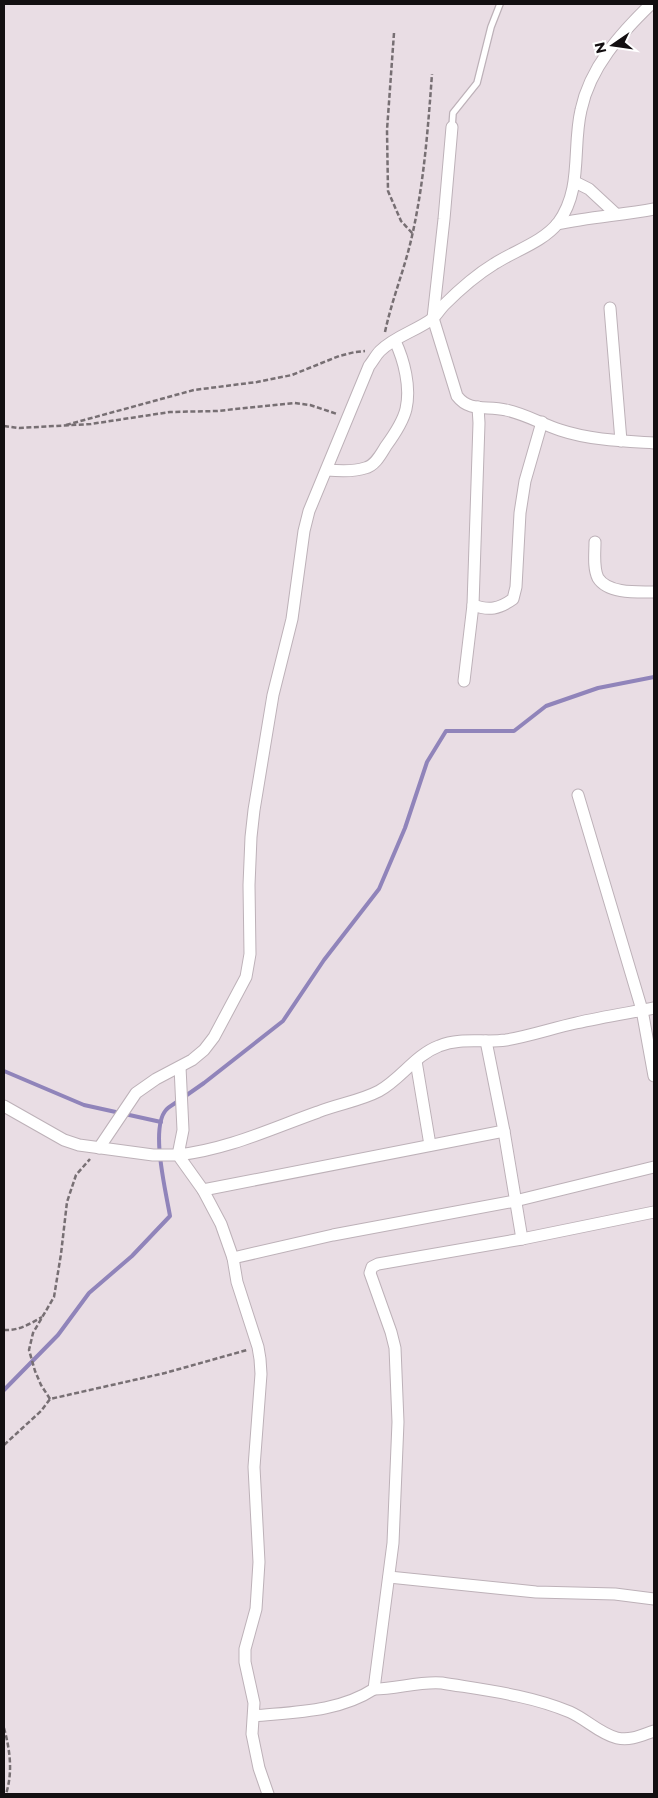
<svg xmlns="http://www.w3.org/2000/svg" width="658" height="1798" font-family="Montserrat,sans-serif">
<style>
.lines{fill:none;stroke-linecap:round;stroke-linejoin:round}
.stream{stroke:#9084ba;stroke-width:4}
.lane-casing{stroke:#bdb1b8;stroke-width:8}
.street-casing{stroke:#bdb1b8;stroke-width:13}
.path{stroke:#776f73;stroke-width:2.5;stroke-dasharray:5 2.5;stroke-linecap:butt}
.lane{stroke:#fff;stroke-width:5.5}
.street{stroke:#fff;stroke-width:11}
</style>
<rect width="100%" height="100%" fill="#e9dde4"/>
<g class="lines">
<!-- stream -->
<g class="stream">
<path d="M4,1071L84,1105L161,1122"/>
<path d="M184,1097L204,1083L283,1021L324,960L379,889L405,828L427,762L446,731H514L546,706L598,688L654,677"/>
<path d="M4,1390L58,1335L89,1293L132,1256L170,1216C166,1192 150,1128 166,1110C169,1106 175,1104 178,1101"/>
</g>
<!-- lane casing -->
<g class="lane-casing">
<path id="lane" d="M452,127L453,113L477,83L491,27L500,4"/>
</g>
<!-- street casing -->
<g class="street-casing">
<g id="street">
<path d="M452,127L444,219L433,318L457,396C470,413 487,405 506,410C525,414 542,424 560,430C590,440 623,441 654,443"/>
<path d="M575,182L589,189L616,214"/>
<path d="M557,224C589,217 622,215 654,209"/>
<path d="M610,308L621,441"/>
<path d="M478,407L479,423L473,605C489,611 499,609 513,599L516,587L520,513L525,481L542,422"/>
<path d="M327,470C339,471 354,472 365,468C375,466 381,454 386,446C394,435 403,422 406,409C411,387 404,360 395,341"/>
<path d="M595,542C595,553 593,568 598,578C608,594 638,592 654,592"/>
<path d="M464,681L473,605"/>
<path d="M578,795L642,1010L654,1076"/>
<path d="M486,1041L504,1131L522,1239"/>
<path d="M416,1061L430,1145"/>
<path d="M180,1067L183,1130L178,1155C229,1149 270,1129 318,1112C338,1104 360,1101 379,1091C401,1079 415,1055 439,1046C461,1037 484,1043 506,1040C530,1036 553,1028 576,1023C602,1017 628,1013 654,1008"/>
<path d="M4,1106L64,1140L79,1145L153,1155H178L203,1190L221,1224L233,1258L237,1282L258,1347L260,1359L261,1374L254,1467L259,1562L256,1609L245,1649V1662L254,1703L252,1734L259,1768L268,1794"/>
<path d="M99,1148L136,1093L156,1079L192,1060L204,1050L214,1037L246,977L250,954L249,885L251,837L254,810L273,695L292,619L304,531L309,511L369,366C373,361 376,355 380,351C395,336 416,331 432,319C437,315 440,309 444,305C460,289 476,275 494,264C514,251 543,242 558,223C583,189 572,148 581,110C590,67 621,33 651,4"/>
<path d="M203,1190L504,1131"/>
<path d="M233,1258L333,1235L515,1201L654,1167"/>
<path d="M389,1577L536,1592L615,1594L654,1599"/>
<path d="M374,1689C397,1689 419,1681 442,1683C484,1690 530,1695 570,1712C586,1719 600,1734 617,1738C631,1741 642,1735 654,1731"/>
<path d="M254,1716C294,1712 339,1712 374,1689L393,1543L398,1422L395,1348L391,1332L370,1273L372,1267L378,1264L522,1239L654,1212"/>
</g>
</g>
<!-- path -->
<g class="path">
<path d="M394,33L387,130L388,191L401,221L413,234"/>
<path d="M385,332C392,299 405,268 412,236C424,183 428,128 432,74"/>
<path d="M66,425L194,390L257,382L292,375L339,356L355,352L365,351"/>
<path d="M4,426L19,428L91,424L170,412L217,411L294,403L310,405L337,414"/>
<path d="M4,1330C18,1331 30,1324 42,1317"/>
<path d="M50,1399L41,1385L35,1371L29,1350L33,1333L54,1297L61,1254L67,1202L76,1175L90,1159"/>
<path d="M4,1445L41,1411L50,1399L165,1373L247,1350"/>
<path d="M4,1728C10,1750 13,1772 6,1794"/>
</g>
<!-- lane -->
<use href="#lane" class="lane"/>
<!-- street -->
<use href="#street" class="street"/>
</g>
<!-- border -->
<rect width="658" height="1798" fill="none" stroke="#130f11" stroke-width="10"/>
<!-- north arrow -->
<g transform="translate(613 45) rotate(257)" stroke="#ffffff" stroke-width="4" paint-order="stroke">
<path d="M0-4L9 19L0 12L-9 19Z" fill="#130f11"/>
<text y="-8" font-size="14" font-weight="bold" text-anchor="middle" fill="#130f11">N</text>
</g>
</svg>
